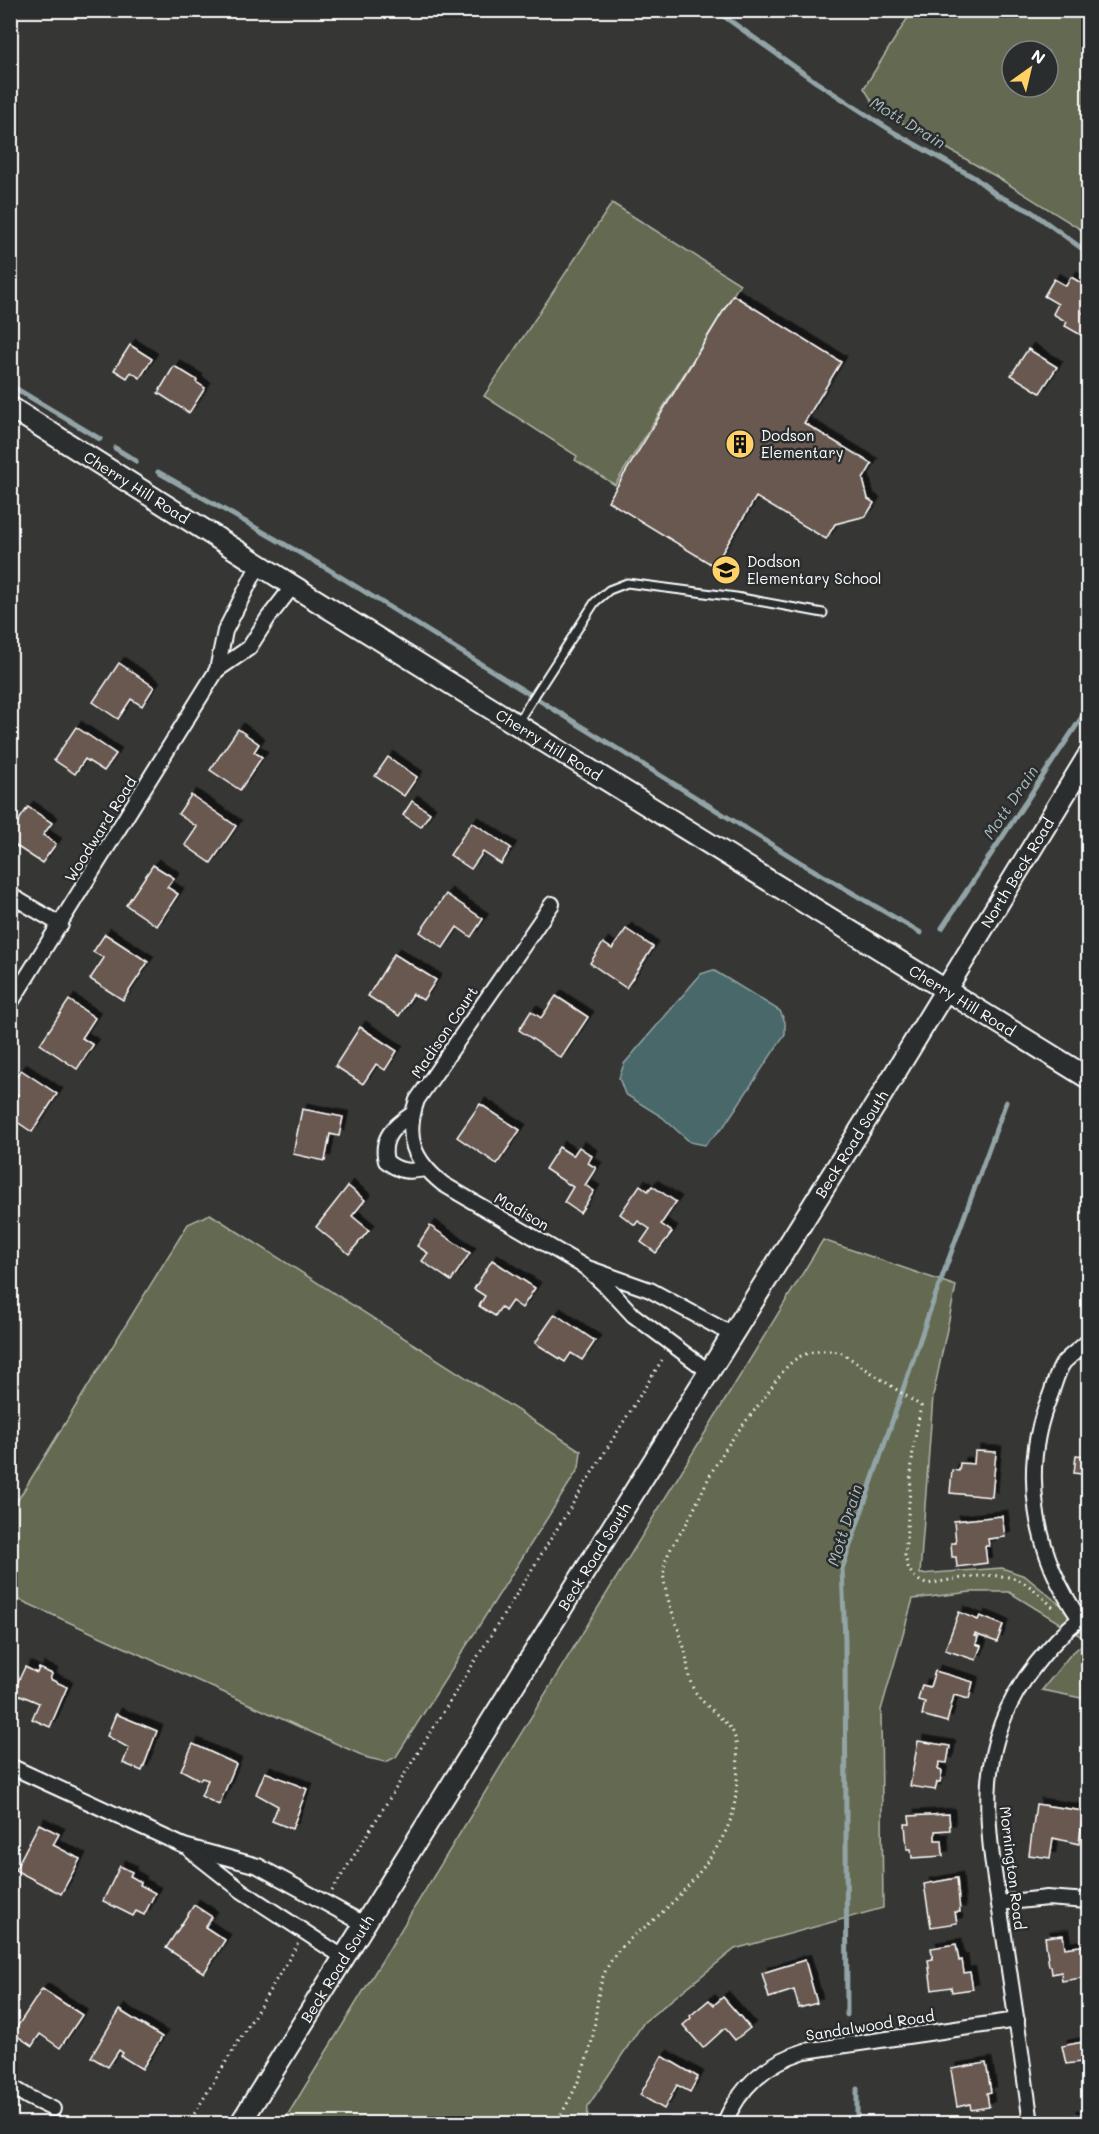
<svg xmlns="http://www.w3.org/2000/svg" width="1099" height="2134" font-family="Mali,sans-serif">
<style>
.green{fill:#636b51;stroke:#b1b5a8;stroke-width:1.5;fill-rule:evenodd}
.water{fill:#4a686b;stroke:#92a4a6;stroke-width:1.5}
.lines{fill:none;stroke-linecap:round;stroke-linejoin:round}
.stream{stroke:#92a4a6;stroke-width:5}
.building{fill:#685950;stroke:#fff;stroke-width:1.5;filter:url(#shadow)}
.lane-casing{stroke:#fff;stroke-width:11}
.street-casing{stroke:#fff;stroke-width:18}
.secondary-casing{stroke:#fff;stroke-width:24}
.path{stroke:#fff;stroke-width:3;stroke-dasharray:1.5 4.5;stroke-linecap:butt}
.lane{stroke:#2a2d2e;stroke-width:7}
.street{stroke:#2a2d2e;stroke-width:14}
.secondary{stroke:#2a2d2e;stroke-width:20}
.labels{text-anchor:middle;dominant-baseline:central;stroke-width:5;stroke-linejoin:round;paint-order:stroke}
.poi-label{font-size:15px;fill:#fff;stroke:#2a2d2e;text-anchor:start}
.street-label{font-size:15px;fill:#fff;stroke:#2a2d2e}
.water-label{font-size:16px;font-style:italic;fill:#aebbbc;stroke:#2a2d2e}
</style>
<defs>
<filter id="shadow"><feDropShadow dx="5.5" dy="-5.5" stdDeviation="0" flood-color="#0009"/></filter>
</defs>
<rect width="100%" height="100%" fill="#363635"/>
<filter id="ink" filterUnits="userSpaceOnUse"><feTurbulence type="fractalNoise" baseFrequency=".0167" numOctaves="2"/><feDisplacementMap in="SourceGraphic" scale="12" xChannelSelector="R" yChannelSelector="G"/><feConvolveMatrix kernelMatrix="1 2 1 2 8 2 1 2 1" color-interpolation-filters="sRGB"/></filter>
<g filter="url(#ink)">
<!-- green -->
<g class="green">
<path d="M912,11H1088V234L997,177L876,108L864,88ZM1012,51H1048V87H1012Z"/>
<path d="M612,203L740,284L615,485L575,460L577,456L484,396Z"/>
<path d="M210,1214L581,1451L579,1468L396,1757L386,1762L368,1758L11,1596V1511L188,1224Z"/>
<path d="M823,1240L956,1286L933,1396L920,1574L1002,1568L1025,1576L1058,1603L1088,1620V1707L1081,1698L1042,1690L1070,1655L1087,1640L1009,1592H971L913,1599L881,1710L883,1908L735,1949L644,2022L588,2106L587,2123L282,2124Z"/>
</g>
<!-- water -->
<path class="water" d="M713,970L780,1011L785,1022V1034L724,1126L705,1145L690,1142L662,1117L625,1094L619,1078L624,1064L701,974Z"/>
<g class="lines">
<!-- stream -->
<g class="stream">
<path d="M715,10L816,82L895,133L975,178L997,195L1032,212L1088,253"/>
<path d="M10,385L100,439"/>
<path d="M115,448L136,461"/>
<path d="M158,472L328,569L803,864L921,933"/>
<path d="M942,928L1088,708"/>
<path d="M847,2015L845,1641L842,1569L928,1316L1006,1102"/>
<path d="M857,2124V2089"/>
</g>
</g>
<!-- building -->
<g class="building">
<path d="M1071,277L1088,287V304L1083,313L1088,316V339L1065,326L1067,322L1053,314L1058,304L1044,296L1054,279L1066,286Z"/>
<path d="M733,295L841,362L804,423L872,464L863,479L868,499L874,503L866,516L835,524L826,539L756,497L714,566L608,501Z"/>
<path d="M130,345L152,359L140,378L131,372L127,378L114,370Z"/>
<path d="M1028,349L1057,367L1040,393L1011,375Z"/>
<path d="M174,366L197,380L196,382L205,388L189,413L158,393Z"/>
<path d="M119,663L154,687L142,706L131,699L118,719L93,702Z"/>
<path d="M76,727L116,754L104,771L85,759L75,774L54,760Z"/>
<path d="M238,729L259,744L254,752L262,757L240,790L210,770Z"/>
<path d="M388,757L417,777L404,796L375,776Z"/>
<path d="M191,795L236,826L211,863L185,845L197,827L178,814Z"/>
<path d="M412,801L430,813L421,827L403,815Z"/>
<path d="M28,807L52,823L43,835L56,844L42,863L10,842V833Z"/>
<path d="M472,822L511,848L501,864L483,852L471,869L450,855Z"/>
<path d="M153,865L174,878L167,887L178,894L157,926L126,905Z"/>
<path d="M446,894L483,919L471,937L457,927L443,948L420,932Z"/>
<path d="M626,929L653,947L626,988L590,963L603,943L612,949Z"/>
<path d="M105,934L148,962L123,1000L90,979L104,958L93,952Z"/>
<path d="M394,954L436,980L423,1000L413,994L399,1016L368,996Z"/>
<path d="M556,996L588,1017L561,1058L519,1030L531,1011L541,1018Z"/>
<path d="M69,1000L95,1018L82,1038L93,1045L77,1069L40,1044Z"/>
<path d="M360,1027L397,1051L385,1070L376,1064L363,1084L335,1066Z"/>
<path d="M21,1070L57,1094L32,1132L10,1117V1106L18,1095L10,1090V1086Z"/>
<path d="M480,1104L520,1130L497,1164L457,1137Z"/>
<path d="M302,1109L343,1117L339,1136L330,1134L325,1161L293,1154Z"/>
<path d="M559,1147L573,1156L579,1147L592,1156L588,1163L596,1168L585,1185L594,1191L580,1213L564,1202L573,1187L545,1169Z"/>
<path d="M640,1185L648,1191L652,1186L676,1202L661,1224L672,1232L656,1253L641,1242L650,1229L638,1221L635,1225L620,1214Z"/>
<path d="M348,1186L365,1200L352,1216L369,1230L349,1254L316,1227Z"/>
<path d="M430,1226L470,1253L451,1281L422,1261L428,1253L417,1246Z"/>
<path d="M492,1260L535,1288L522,1308L512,1301L505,1311L501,1307L495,1316L479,1306L485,1296L474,1289Z"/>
<path d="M555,1314L595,1341L582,1360L571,1353L565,1362L535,1343Z"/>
<path d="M1088,1441V1475L1074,1473L1076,1455L1086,1456Z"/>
<path d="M975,1451L996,1452L992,1497L950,1493L952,1470L959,1471L960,1463L974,1464Z"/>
<path d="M1002,1516L1005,1537L988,1539L989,1546H985L987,1563L957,1567L956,1557H952L951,1543H956L954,1521Z"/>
<path d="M959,1612L978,1620L980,1616L1003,1625L997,1642L975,1634L974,1636L978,1637L976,1644L981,1646L976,1660L945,1650Z"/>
<path d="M25,1667L37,1673L39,1668L52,1674L50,1679L67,1687L50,1727L32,1719L39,1703L13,1692Z"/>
<path d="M935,1671L973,1682L969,1699L954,1695L947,1722L922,1715L925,1702L918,1700L922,1685L930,1687Z"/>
<path d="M116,1714L157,1731L142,1771L123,1763L129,1748L107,1736Z"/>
<path d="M918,1741L950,1746L947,1763L939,1762L938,1770L942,1771L940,1782H937L935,1790L910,1786Z"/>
<path d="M193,1744L236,1764L219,1805L201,1796L208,1780L202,1778L200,1780L181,1770Z"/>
<path d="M265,1772L307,1789L292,1829L272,1821L278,1806L256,1794Z"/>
<path d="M1036,1804L1083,1811L1079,1844L1053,1838L1050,1858L1029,1855Z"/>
<path d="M949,1814L950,1830L935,1831V1840H942L943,1856L912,1858L911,1849H907L905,1824H910L909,1816Z"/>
<path d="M39,1824L59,1834L53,1845L80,1859L61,1894L15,1870Z"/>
<path d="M120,1866L132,1872L130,1876L141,1882L140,1885L155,1893L144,1915L136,1911L133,1916L103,1901Z"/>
<path d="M957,1878L960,1912H955L957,1923L931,1927L924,1884Z"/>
<path d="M194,1905L212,1917L205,1927L225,1940L204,1973L166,1948Z"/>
<path d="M1063,1935L1065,1948L1088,1945V1977L1062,1981L1061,1972L1052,1974L1051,1966H1049L1045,1937Z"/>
<path d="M956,1944L959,1961L962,1960L964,1973L970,1972L973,1989L952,1992L951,1987L932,1990L928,1960L933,1959L931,1948Z"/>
<path d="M805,1960L817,2003L799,2008L794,1990L769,1998L762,1973Z"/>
<path d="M42,1989L82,2015L60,2048L40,2034L32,2046L13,2033Z"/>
<path d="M723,1997L750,2028L735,2040L725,2028L703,2048L683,2025L691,2018L690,2016L709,2000L714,2005Z"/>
<path d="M119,2010L162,2037L142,2069L121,2056L123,2053L119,2050L108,2067L91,2057Z"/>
<path d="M1088,2041V2086L1086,2087L1081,2062L1066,2064L1062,2046Z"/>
<path d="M662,2056L698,2077L690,2092L677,2085L664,2109L640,2095Z"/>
<path d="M986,2063L991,2092L987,2093L989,2107L971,2110L970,2104L957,2107L951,2069Z"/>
<path d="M1088,2114V2124H1072L1071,2116Z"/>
<path d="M632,2121L663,2122V2124H632Z"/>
</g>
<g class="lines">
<!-- lane casing -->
<g class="lane-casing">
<path id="lane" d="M517,723L595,602L609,590L627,583L736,597L823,613"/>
</g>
<!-- street casing -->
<g class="street-casing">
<g id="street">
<path d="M217,670L249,648L268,618L293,586"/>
<path d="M10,895L61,925"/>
<path d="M552,904L417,1100C404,1137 413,1160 443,1184L585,1267"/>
<path d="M10,1004L217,670L225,631L259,564"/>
<path d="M412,1114C394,1126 380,1138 386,1161C399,1172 409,1172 426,1169"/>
<path d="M708,1371L633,1315L608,1288L585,1267L650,1290L731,1334"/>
<path d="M1080,1619C1035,1555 1019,1470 1050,1396C1054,1386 1057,1371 1064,1362C1071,1355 1081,1348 1088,1341"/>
<path d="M10,1766L184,1846L258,1866L364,1924"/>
<path d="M191,1851L242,1891L343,1957"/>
<path d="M999,1903L1047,1898L1088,1901"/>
<path d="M10,2086L30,2098L53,2109"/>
<path d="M724,2124C740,2086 766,2063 805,2051L1017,2020"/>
<path d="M1031,2124C1023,2063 1014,2003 1005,1943C990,1841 965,1752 1036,1664C1051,1645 1068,1626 1088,1613"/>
</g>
</g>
<!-- secondary casing -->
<g class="secondary-casing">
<g id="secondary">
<path id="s1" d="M10,407L293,586L1088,1078"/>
<path id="s2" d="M240,2124L878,1101L1088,756"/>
</g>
</g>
<!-- path -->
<g class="path">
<path d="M332,1891L662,1360"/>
<path d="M188,2124L298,1944"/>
<path d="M554,2124C570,2103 583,2073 590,2048C598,2022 594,1990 608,1966C621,1942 638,1934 657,1917C685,1892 723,1849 733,1812C737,1794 742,1743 731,1729C719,1714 702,1705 693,1688C687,1676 688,1660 684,1647C678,1625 667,1603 664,1580C661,1557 677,1540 688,1521C699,1500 707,1478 720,1458C732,1437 749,1418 764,1398C773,1386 781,1371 793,1361C807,1350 826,1349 842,1353L921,1406L913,1449L905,1556C908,1570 912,1578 926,1584C953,1580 996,1569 1021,1581C1033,1587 1044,1599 1054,1608"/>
</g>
<!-- lane -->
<use href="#lane" class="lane"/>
<!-- street -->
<use href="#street" class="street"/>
<!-- secondary -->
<use href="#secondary" class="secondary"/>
</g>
</g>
<!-- icons -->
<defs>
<g id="building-disc" transform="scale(1.5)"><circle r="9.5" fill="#ffd166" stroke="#2a2d2e"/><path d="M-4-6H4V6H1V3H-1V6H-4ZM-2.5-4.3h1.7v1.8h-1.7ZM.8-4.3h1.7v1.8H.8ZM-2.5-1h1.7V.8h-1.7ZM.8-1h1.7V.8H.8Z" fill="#111"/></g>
<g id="school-disc" transform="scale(1.5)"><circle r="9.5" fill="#ffd166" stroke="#2a2d2e"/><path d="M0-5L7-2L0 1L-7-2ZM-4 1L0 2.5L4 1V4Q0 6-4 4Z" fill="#111"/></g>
</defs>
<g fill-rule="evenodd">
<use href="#building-disc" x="740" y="444"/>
<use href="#school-disc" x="726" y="570"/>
</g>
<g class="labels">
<!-- poi labels -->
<g class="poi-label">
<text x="761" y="435">Dodson<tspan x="761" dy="17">Elementary</tspan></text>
<text x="747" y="561">Dodson<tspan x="747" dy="17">Elementary School</tspan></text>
</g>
<!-- street labels -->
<g class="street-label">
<text stroke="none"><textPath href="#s1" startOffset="150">Cherry Hill Road</textPath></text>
<text stroke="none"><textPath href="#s1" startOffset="636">Cherry Hill Road</textPath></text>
<text transform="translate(100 829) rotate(-58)">Woodward Road</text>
<text stroke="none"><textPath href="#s2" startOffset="1473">North Beck Road</textPath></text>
<text stroke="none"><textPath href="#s1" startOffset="1122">Cherry Hill Road</textPath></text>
<text transform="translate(444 1032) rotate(-56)">Madison Court</text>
<text stroke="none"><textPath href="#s2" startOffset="1155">Beck Road South</textPath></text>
<text transform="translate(522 1211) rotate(30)">Madison</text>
<text stroke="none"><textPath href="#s2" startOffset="669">Beck Road South</textPath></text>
<text transform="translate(1013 1868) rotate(83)">Mornington Road</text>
<text stroke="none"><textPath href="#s2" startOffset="183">Beck Road South</textPath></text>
<text transform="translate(870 2025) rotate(-9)">Sandalwood Road</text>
</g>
<!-- water labels -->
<g class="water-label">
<text transform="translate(908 122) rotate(31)">Mott Drain</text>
<text transform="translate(1010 802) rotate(-56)">Mott Drain</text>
<text transform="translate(844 1525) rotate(-73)">Mott Drain</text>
</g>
</g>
<!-- margin -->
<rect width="1099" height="2134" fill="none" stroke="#2a2d2e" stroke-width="36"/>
<rect x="18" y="18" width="1063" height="2098" fill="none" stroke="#fff" stroke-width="2" filter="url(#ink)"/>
<!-- north arrow -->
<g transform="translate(1030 69) rotate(34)"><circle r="28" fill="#2a2d2e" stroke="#7f8182" stroke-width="1.5"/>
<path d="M0-4.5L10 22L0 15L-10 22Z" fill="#ffd166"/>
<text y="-9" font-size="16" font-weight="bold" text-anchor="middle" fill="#ffffff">N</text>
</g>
</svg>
